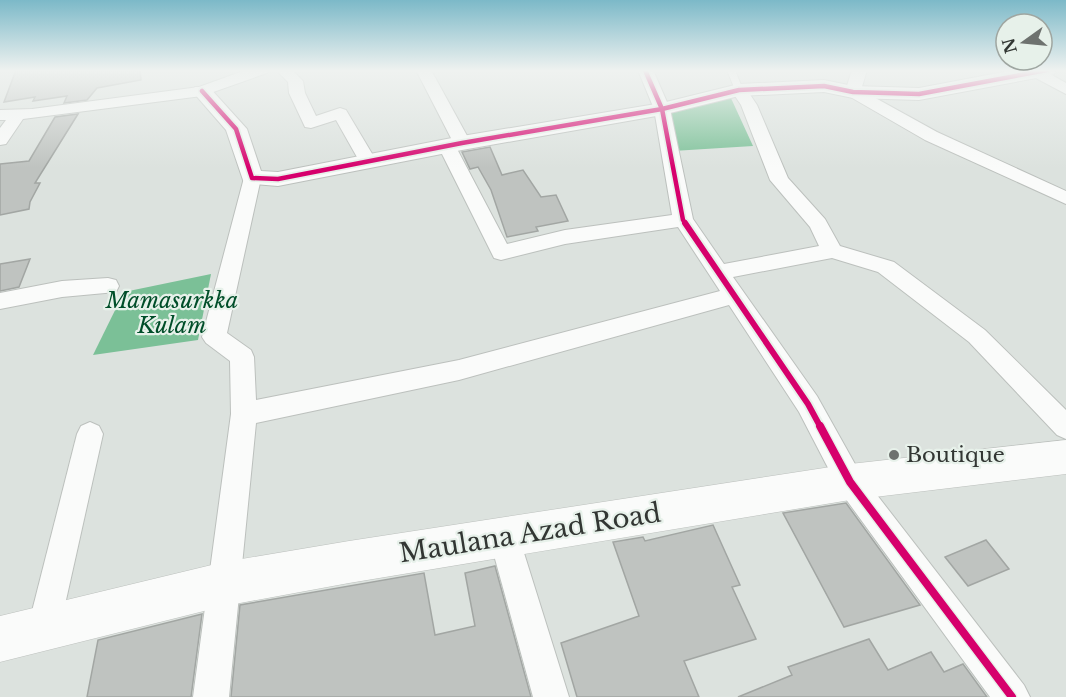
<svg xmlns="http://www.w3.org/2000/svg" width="1066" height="697" font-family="'Libre Baskerville',serif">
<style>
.water{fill:#7bc097}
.building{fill:#bfc3c0;stroke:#a2a6a3;stroke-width:1.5}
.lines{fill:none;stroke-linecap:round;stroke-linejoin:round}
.service-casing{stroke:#bcc0bd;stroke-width:2}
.minor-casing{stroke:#bcc0bd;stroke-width:2}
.tertiary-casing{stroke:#bcc0bd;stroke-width:2}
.secondary-casing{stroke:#bcc0bd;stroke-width:1}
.service{fill:#fafbfa;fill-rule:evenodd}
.minor{fill:#fafbfa;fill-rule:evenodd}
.tertiary{fill:#fafbfa;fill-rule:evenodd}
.secondary{fill:#fafbfa;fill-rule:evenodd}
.cycleway-far2-casing{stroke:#e7f1ea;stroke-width:8}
.cycleway-far1-casing{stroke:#e7f1ea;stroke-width:10}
.cycleway-casing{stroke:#e7f1ea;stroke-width:11}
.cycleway-far2{stroke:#d6006c;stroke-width:4.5}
.cycleway-far1{stroke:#d6006c;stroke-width:6}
.cycleway{stroke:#d6006c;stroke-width:8}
.poi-dot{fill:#6e726f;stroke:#e7f1ea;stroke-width:2}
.labels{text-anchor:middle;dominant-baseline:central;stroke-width:4.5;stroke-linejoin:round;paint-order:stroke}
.poi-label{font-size:21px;fill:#323633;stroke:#e7f1ea;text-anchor:start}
.water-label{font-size:22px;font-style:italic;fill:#004e29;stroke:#e7f1ea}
.near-street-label{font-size:26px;fill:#323633;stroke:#e7f1ea}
</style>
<rect width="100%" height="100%" fill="#dce2de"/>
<!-- water -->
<g class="water">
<path d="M730,96L753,146L673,151L666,111Z"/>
<path d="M211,274L198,340L93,355L124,292Z"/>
</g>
<!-- building -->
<g class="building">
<path d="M16,70H140L141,80L97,88L87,100L64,103L67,96L33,101L35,97L4,102Z"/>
<path d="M78,114L35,183H40L30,202L29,209L0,215V164L29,161L55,117Z"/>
<path d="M490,147L502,175L523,170L541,197L556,195L568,221L536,227L538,231L507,237L491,190L478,167L470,169L462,152Z"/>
<path d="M30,259L19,287L0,291V264Z"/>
<path d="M846,503L920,605L844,627L783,513Z"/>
<path d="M713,525L740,585L732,587L756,639L684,661L699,697H577L561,643L639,616L613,542L643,537L645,541Z"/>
<path d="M986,540L1009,569L968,586L945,557Z"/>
<path d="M495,566L531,697H231L240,605L424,573L435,635L475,626L465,573Z"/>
<path d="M202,614L191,697H87L98,640Z"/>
<path d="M869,639L888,670L931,652L944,672L963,664L987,697H738L792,675L788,667Z"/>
</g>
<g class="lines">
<!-- service casing -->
<g class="service-casing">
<path id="service" d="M727,70H735L743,90L742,92L735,90Z"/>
</g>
<!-- minor casing -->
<g class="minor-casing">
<g id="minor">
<path d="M246,70H269L267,73L202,96L23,119L6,144L0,145V128L6,120H0V110L32,109L199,87Z"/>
<path d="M276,70H292L303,81L305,93L316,116L340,108L346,110L377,162L374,166H362L336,120L311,128L305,127L289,93L288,82Z"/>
<path d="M416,70H431L471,143L468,147H456L507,244L565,230L672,215L654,109L638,70H653L670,109L693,219L724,264L819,246L810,227L770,180L741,105L731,90L739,85L745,87L757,105L788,178L825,219L840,246L894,262L985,330L1066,410V439L1057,435L969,342L878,272L832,258L733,277L817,396L860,473L1024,685L1030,697H990L840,491L799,412L729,305L459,380L256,423L229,697H193L231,414L230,361L206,343L202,337L245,174H259L261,178L227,333L251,350L254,357L256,400L459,360L720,291L678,227L565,244L501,260L494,258L438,146L441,142H453Z"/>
<path d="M852,70H867L861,90L937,132L1066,191V204L925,140L847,95L845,92Z"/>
<path d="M1031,70H1043L1066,83V94L1032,76L1029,73Z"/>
<path d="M108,278L116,280L119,286L116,292L62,297L0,309V293L62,281Z"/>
<path d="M90,422L99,426L103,434L60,627L56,639L44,643L32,639L28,627L77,434L81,426Z"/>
<path d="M504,522L515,526L519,537L569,697H533L489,537L493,526Z"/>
</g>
</g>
<!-- tertiary casing -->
<g class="tertiary-casing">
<path id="tertiary" d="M1014,70H1056L1054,74L1047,76L919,100L853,98L824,92L739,96L662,115L462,150L278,186L244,183L226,130L192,91L195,87H209L247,129L261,171L278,172L462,136L662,103L739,84L824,80L853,86L919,88Z"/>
</g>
<!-- secondary casing -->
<g class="secondary-casing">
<path id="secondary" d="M1066,440V474L850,500L349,583L224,606L0,662V616L224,562L349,541L850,464Z"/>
</g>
<!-- service -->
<use href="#service" class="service"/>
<!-- minor -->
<use href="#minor" class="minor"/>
<!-- tertiary -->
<use href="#tertiary" class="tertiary"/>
<!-- secondary -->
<use href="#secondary" class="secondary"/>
<!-- cycleway-far2 casing -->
<g class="cycleway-far2-casing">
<g id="cycleway-far2">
<path d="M645,70L662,109L683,220L686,224"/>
<path d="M202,91L236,129L252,178L278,179L462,143L662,109L739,90L824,86L853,92L919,94L1047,70"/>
</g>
</g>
<!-- cycleway-far1 casing -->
<g class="cycleway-far1-casing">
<path id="cycleway-far1" d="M685,223L808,404L821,428"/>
</g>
<!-- cycleway casing -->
<g class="cycleway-casing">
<path id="cycleway" d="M820,426L850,482L1012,697"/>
</g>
<!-- cycleway-far2 -->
<use href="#cycleway-far2" class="cycleway-far2"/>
<!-- cycleway-far1 -->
<use href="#cycleway-far1" class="cycleway-far1"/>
<!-- cycleway -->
<use href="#cycleway" class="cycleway"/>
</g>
<!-- sky -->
<linearGradient id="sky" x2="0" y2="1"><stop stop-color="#7cb9c8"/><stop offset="0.42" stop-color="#eff2f0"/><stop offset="1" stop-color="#eff2f0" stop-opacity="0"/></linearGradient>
<rect width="1066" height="168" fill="url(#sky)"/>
<!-- markers -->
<circle class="poi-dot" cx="894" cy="455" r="6"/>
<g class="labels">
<!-- poi labels -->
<g class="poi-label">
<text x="906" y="455">Boutique</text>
</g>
<!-- water labels -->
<g class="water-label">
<text x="172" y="300">Mamasurkka<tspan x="172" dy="25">Kulam</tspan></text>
</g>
<!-- near-street labels -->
<g class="near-street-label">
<text transform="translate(530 533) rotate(-9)">Maulana Azad Road</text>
</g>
</g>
<!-- north arrow -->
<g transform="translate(1024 42) rotate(255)"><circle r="28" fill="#e7f1ea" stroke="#9fa6a1" stroke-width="1.5"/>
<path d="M0-4.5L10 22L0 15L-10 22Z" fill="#6e726f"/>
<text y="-9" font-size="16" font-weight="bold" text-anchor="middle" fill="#323633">N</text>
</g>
</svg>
